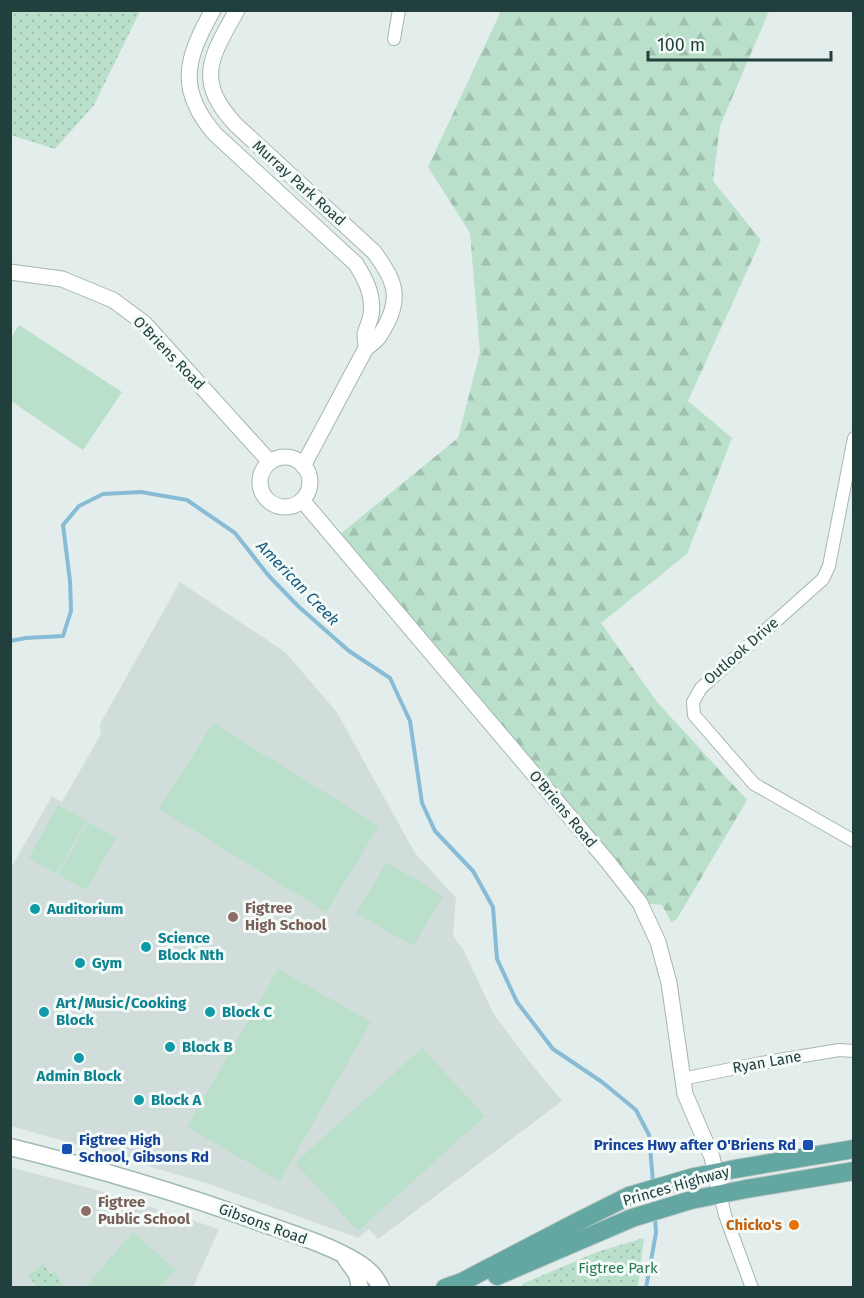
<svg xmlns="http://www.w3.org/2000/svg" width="864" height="1298" font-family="'Fira Sans',sans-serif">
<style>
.built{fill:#d1ddda}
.green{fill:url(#green-dots)}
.forest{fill:url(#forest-firs)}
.pitch{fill:#bae0cb}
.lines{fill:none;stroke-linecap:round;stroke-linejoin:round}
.stream{stroke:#87bbd6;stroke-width:4}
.minor-casing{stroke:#a5b6b3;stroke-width:14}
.tertiary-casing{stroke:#a5b6b3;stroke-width:17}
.secondary-casing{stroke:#a0bab5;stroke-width:19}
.primary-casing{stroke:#c1cac9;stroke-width:20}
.minor{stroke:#fff;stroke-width:12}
.tertiary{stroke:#fff;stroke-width:15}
.secondary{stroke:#fff;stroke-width:16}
.primary{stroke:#64a6a1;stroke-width:18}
.culture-dot{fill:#0f9aa8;stroke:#f3faf8;stroke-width:2}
.education-dot{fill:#8d6e63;stroke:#f3faf8;stroke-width:2}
.transit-dot{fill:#1a4fb4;stroke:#f3faf8;stroke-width:2}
.food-dot{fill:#e8710a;stroke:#f3faf8;stroke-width:2}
.labels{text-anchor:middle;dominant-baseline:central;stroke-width:6;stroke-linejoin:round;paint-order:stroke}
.street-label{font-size:15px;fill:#21403d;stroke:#f3faf8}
.education-label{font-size:15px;font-weight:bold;fill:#785e54;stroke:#f3faf8;text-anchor:start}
.culture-label{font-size:15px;font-weight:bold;fill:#0d838f;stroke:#f3faf8;text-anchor:start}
.transit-label{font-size:15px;font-weight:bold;fill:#164399;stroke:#f3faf8;text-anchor:start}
.food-label{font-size:15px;font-weight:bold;fill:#c56008;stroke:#f3faf8;text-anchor:end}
.park-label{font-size:15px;fill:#297956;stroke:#f3faf8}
.water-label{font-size:16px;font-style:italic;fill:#175b80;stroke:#f3faf8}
</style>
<defs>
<pattern id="green-dots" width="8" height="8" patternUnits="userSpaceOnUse" patternTransform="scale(1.5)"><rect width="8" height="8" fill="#bae0cb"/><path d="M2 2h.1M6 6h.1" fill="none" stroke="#a0c1af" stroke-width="1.8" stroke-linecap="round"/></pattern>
<pattern id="forest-firs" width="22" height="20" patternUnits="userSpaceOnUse" patternTransform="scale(1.5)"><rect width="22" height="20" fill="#bae0cb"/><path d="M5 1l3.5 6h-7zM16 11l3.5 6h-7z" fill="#a0c1af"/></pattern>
</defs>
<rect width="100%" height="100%" fill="#e3edeb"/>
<!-- built -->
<g class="built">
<path d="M180,582L285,652L336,711L415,853L456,898L453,936L464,951L493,1013L529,1061L562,1101L378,1239L369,1229L358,1238L212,1185L75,1144L11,1126V868L52,796L62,802L101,734L100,724Z"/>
<path d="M10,1167L104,1192L219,1229L193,1287H11Z"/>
</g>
<!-- green -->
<g class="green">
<path d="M11,10L140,11L94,105L55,149L11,135Z"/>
<path d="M644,1238L638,1287L523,1288L522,1284L597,1252Z"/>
<path d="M43,1264L51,1274L55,1271L64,1287H37L28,1275Z"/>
</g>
<!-- forest -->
<path class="forest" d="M501,11H769L720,126L713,181L761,240L688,401L732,438L687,554L601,623L657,702L747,800L677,919L671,922L662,905L640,903L334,539L458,438L480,352L470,233L428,167Z"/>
<!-- pitch -->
<g class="pitch">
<path d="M19,325L122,392L83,450L11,401V338Z"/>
<path d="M213,723L379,826L326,912L159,809Z"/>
<path d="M58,805L86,821L56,874L29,858Z"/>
<path d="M88,822L116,838L86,890L58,875Z"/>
<path d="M387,862L443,896L413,946L356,913Z"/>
<path d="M278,969L371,1022L280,1181L187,1127Z"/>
<path d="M422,1048L485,1116L358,1231L295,1163Z"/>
<path d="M133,1232L176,1270L160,1287H85Z"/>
</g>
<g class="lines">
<!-- stream -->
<g class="stream">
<path d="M10,641L26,638L63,636L71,611L70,581L63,525L79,506L103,494L141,492L187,500L235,533L268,575L298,606L349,651L390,678L410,721L422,803L435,831L473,871L493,907L497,959L517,1002L553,1049L602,1082L636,1110L649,1135L653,1182"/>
<path d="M646,1288L656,1233L655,1217"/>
</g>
<!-- minor casing -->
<g class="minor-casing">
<g id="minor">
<path d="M394,39L399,10"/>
<path d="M854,438L829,566L823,579L701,688L693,702L694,715L754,784L854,841"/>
<path d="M682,1079L761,1063L839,1050L854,1051"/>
<path d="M720,1194L725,1215L752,1288"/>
</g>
</g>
<!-- tertiary casing -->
<g class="tertiary-casing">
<g id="tertiary">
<path d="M213,10C186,58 176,89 215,134L356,264C366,280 374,296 371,315C370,321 367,327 365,334C365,338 366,344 366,348"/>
<path d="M237,10C211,57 194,80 236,125L374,252C392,276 402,294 387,323C380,336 378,340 366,348L303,466"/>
<path d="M10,272L62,279L113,300L144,323L270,462"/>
<circle cx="285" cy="482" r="25"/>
<path d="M302,500L608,862L640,903L658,942L669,983L685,1094L712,1157L720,1194"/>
</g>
</g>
<!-- secondary casing -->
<g class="secondary-casing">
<g id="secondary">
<path d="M10,1147C95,1168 177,1192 259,1222C290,1233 333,1246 360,1264C369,1270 377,1278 381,1288"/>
<path d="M346,1259L357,1274L360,1288"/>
</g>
</g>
<!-- primary casing -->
<g class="primary-casing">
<g id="primary">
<path d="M497,1276L632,1218L691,1200L746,1189L854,1171"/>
<path d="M445,1288L462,1282L481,1272L579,1221L629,1196L694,1177L735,1169L854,1149"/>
</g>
</g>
<!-- minor -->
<use href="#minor" class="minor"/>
<!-- tertiary -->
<use href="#tertiary" class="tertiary"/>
<!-- secondary -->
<use href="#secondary" class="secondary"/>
<!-- primary -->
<use href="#primary" class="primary"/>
</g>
<!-- markers -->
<g class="culture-dot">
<circle cx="35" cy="909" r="6"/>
<circle cx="146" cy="947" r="6"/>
<circle cx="80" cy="963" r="6"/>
<circle cx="44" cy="1012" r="6"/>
<circle cx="210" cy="1012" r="6"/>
<circle cx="170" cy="1047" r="6"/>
<circle cx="79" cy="1058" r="6"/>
<circle cx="139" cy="1100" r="6"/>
</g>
<g class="education-dot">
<circle cx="233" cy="917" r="6"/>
<circle cx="86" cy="1211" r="6"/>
</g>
<g class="transit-dot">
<rect x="802" y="1139" width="12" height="12" rx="3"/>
<rect x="61" y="1143" width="12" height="12" rx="3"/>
</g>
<circle class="food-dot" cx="794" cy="1225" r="6"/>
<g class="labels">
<!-- street labels -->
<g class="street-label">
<text transform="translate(299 183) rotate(42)">Murray Park Road</text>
<text transform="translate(169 353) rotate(46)">O'Briens Road</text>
<text transform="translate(741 651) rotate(-41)">Outlook Drive</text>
<text transform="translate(563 809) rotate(50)">O'Briens Road</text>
<text transform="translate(767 1062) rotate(-10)">Ryan Lane</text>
<text transform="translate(676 1186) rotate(-16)">Princes Highway</text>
<text transform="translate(263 1224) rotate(20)">Gibsons Road</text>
</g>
<!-- education labels -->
<g class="education-label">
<text x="245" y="908">Figtree<tspan x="245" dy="17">High School</tspan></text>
<text x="98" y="1202">Figtree<tspan x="98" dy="17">Public School</tspan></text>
</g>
<!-- culture labels -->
<g class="culture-label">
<text x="47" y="909">Auditorium</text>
<text x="158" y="938">Science<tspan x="158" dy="17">Block Nth</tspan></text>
<text x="92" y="963">Gym</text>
<text x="56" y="1003">Art/Music/Cooking<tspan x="56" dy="17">Block</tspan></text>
<text x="222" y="1012">Block C</text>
<text x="182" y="1047">Block B</text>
<text x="79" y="1076" text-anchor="middle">Admin Block</text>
<text x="151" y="1100">Block A</text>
</g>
<!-- transit labels -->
<g class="transit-label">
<text x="79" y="1140">Figtree High<tspan x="79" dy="17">School, Gibsons Rd</tspan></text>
<text x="796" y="1145" text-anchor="end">Princes Hwy after O'Briens Rd</text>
</g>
<!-- food labels -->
<g class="food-label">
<text x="782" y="1225">Chicko's</text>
</g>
<!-- park labels -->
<g class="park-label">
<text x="618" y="1268">Figtree Park</text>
</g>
<!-- water labels -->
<g class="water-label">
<text transform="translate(298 583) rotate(46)">American Creek</text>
</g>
</g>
<!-- border -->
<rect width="864" height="1298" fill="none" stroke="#21403d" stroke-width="24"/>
<!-- scale -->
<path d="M648 51v9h183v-9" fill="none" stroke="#21403d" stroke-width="3"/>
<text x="657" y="51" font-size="18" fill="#21403d" stroke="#f3faf8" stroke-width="4.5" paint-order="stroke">100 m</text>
</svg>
